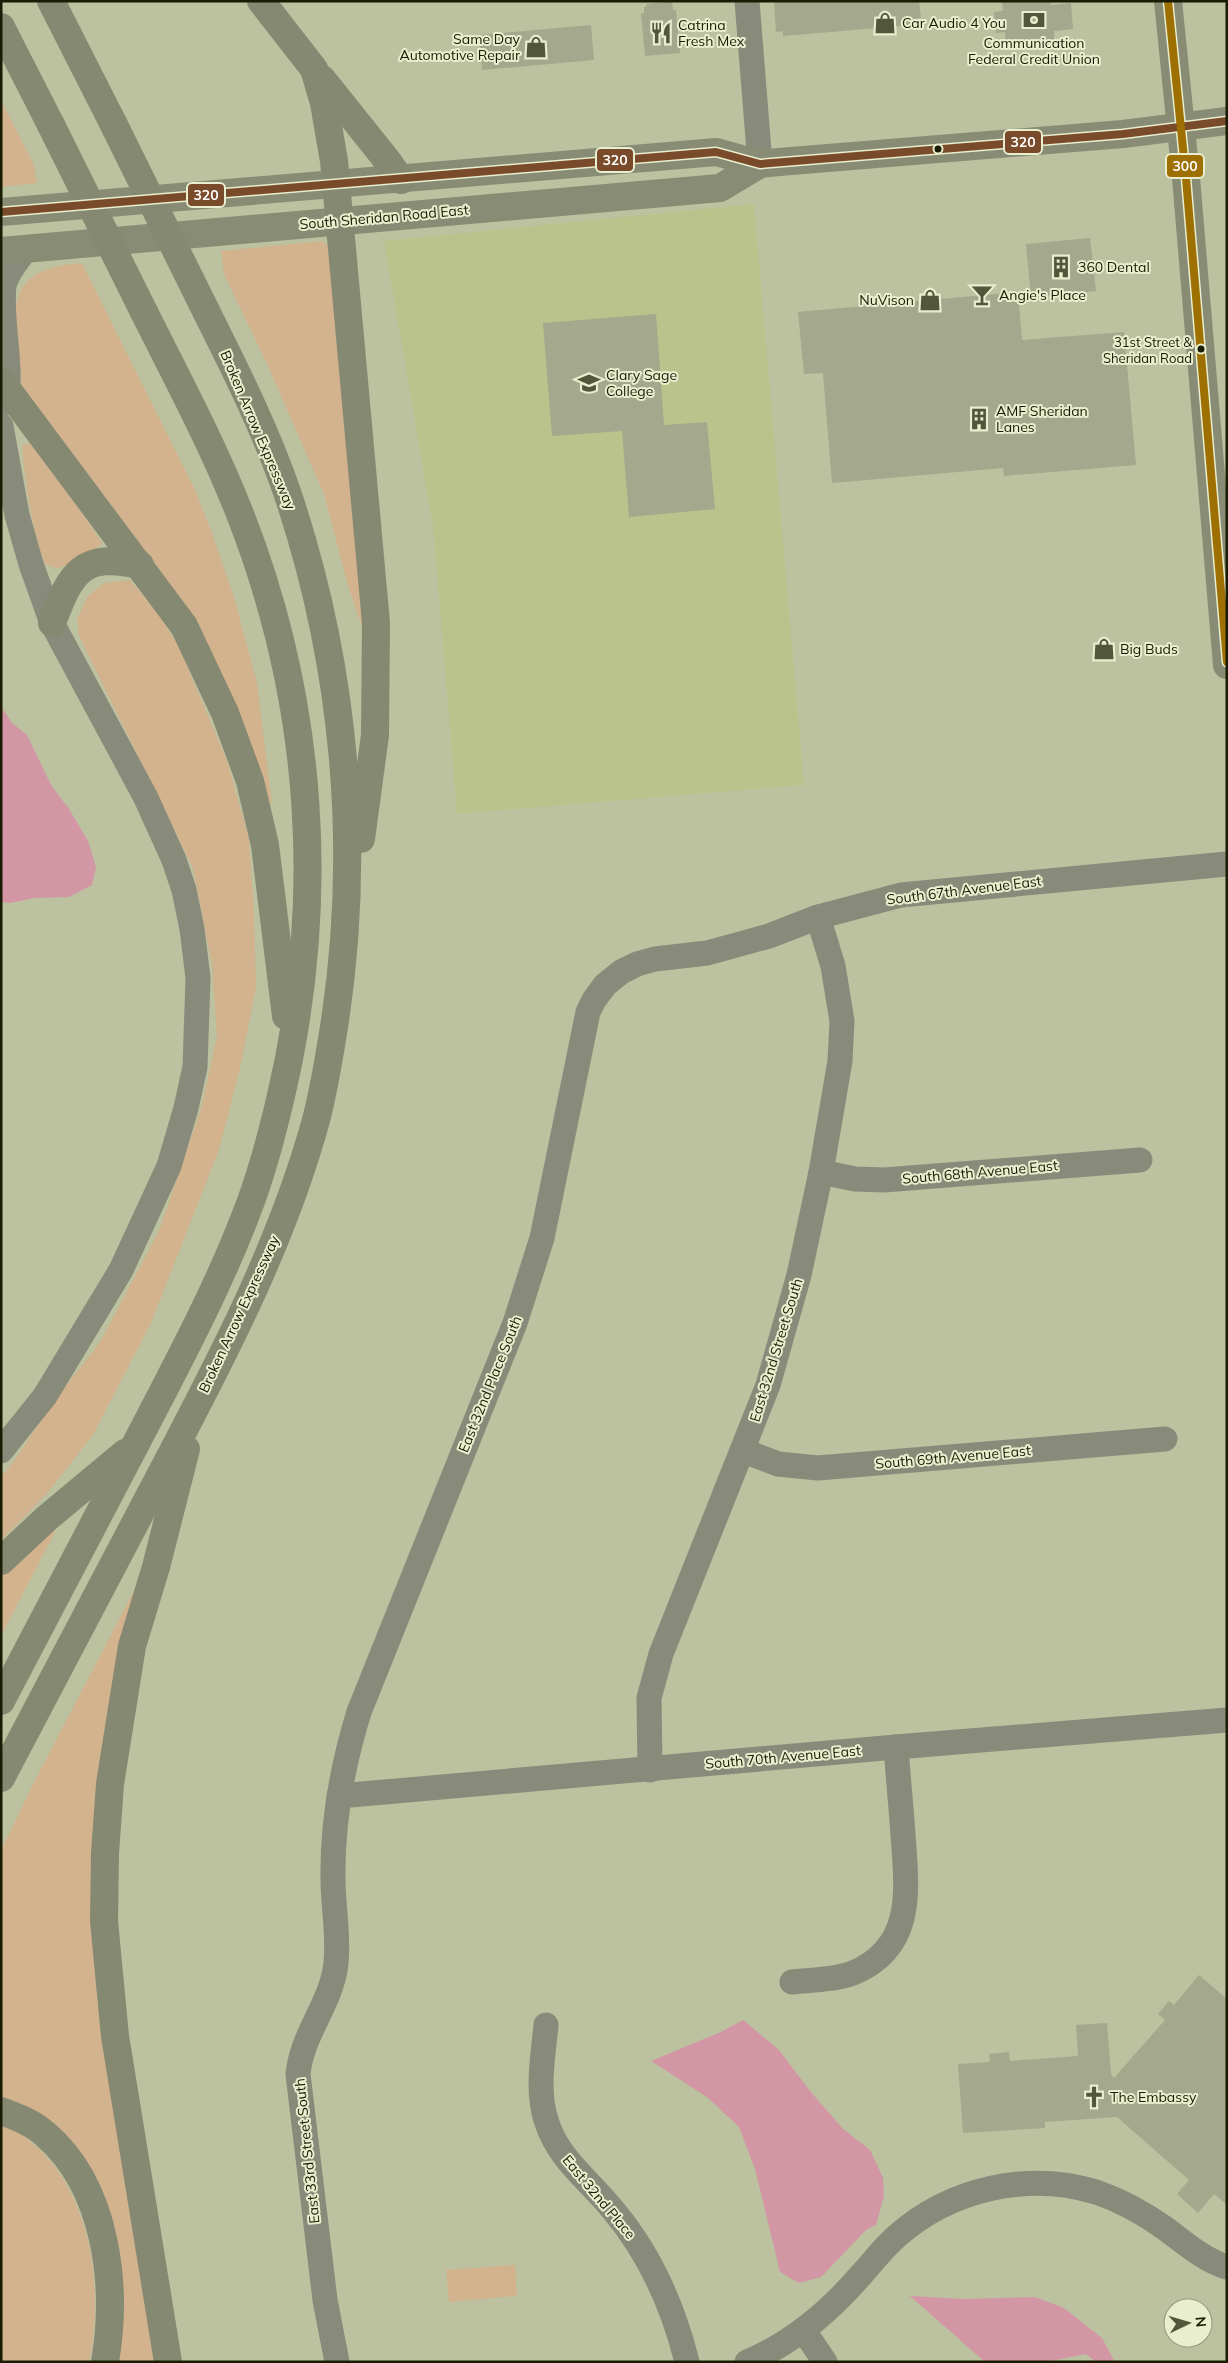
<svg xmlns="http://www.w3.org/2000/svg" width="1228" height="2363" font-family="Mulish,sans-serif">
<style>
.built{fill:#bbc38c}
.green{fill:#d2b38e}
.water{fill:#d396a5}
.building{fill:#a4a88c}
.lines{fill:none;stroke-linecap:round;stroke-linejoin:round}
.minor{stroke:#898b7a;stroke-width:25}
.major{stroke:#898c74;stroke-width:28}
.highway{stroke:#868971;stroke-width:28}
.highway-bridge{stroke:#868971;stroke-width:28}
.bus-1-casing{stroke:#e8eece;stroke-width:11}
.bus-2-casing{stroke:#e8eece;stroke-width:11}
.bus-1{stroke:#7a4b2a;stroke-width:8}
.bus-2{stroke:#9e6f01;stroke-width:8}
.bus-dot{fill:#191c03;stroke:#e8eece;stroke-width:2}
.labels{text-anchor:middle;dominant-baseline:central;stroke-width:4;stroke-linejoin:round;paint-order:stroke}
.bus-label{font-size:13px;fill:#191c03;stroke:#e8eece;text-anchor:end}
.poi-label{font-size:14px;fill:#191c03;stroke:#e8eece;text-anchor:start}
.street-label{font-size:14px;fill:#191c03;stroke:#e8eece}
.line-badge{stroke:#e8eece;stroke-width:2}
.badge-label{font-size:14px;text-anchor:middle;font-weight:bold;fill:#fff}
</style>
<rect width="100%" height="100%" fill="#bcc19f"/>
<!-- built -->
<path class="built" d="M754,204L804,785L457,814L433,526L384,241Z"/>
<!-- green -->
<g class="green">
<path d="M1,100L34,165L37,183L1,187Z"/>
<path d="M322,241L333,250L367,621L362,626L348,586L324,494L267,364L224,274L221,251Z"/>
<path d="M82,263L196,492L212,533L234,597L257,683L272,803H264L253,761L25,397C17,378 18,360 17,340C17,328 14,312 17,301C24,270 56,265 82,263Z"/>
<path d="M33,442L103,544L58,569L45,564C31,526 26,487 22,446Z"/>
<path d="M130,580L159,615L178,645L227,761L249,839L254,912L256,987L241,1064L219,1150L151,1323L93,1435L49,1491L1,1540V1476L11,1465L56,1399L100,1342L159,1231L201,1109L217,1037L212,965L193,868L79,636L77,619L88,596L104,583Z"/>
<path d="M53,1526L55,1532L1,1636V1574Z"/>
<path d="M136,1587L96,1869L159,2362H113L106,2226L1,2099V1851L31,1788Z"/>
<path d="M1,2124C13,2127 21,2134 30,2141C91,2189 105,2290 89,2362H1Z"/>
<path d="M515,2265L517,2296L449,2302L446,2270Z"/>
</g>
<!-- water -->
<g class="water">
<path d="M1,707L13,724L27,735L51,785L69,809L88,841L96,867L92,885L69,897L34,898L10,903L1,902Z"/>
<path d="M743,2020L779,2050L810,2091L843,2129L870,2150L883,2178L884,2196L876,2225L867,2229L821,2277L799,2283L780,2272L755,2169L739,2127L707,2097L651,2061L721,2032Z"/>
<path d="M910,2296L964,2299L1035,2297L1064,2308L1102,2338L1115,2362H1096L1086,2354L1046,2362H985Z"/>
</g>
<!-- building -->
<g class="building">
<path d="M672,1L673,10H676L680,53L645,56L641,13H644V7L647,6L646,4Z"/>
<path d="M774,1H919L921,18L913,19V25L783,36V31L776,32Z"/>
<path d="M1002,1H1051V5L1071,3L1073,29L1054,31V39L1006,44L1005,32L996,33L994,12L1003,11Z"/>
<path d="M591,25L594,60L482,70L479,35Z"/>
<path d="M1090,238L1096,291L1031,297L1026,244Z"/>
<path d="M1018,292L1022,340L1124,332L1136,465L1004,476L1003,468L832,483L823,373L804,374L798,312Z"/>
<path d="M656,314L664,425L707,422L715,509L629,517L622,431L552,436L543,323Z"/>
<path d="M1199,1975L1227,1999V2205L1214,2194L1198,2213L1177,2194L1189,2180L1117,2117L1045,2122V2128L963,2133L958,2064L990,2062L989,2054L1009,2052L1010,2061L1078,2056L1076,2025L1107,2023L1111,2074L1114,2078L1165,2020L1158,2014L1169,2001L1174,2005Z"/>
</g>
<g class="lines">
<!-- minor -->
<g class="minor">
<path d="M747,1L760,164"/>
<path d="M6,403C13,364 0,323 4,285C8,271 18,260 26,249"/>
<path d="M1,426L17,515L31,564L52,623L146,798L174,860L184,890L192,929L198,978L195,1067L186,1108L169,1166L121,1270L45,1396L1,1451"/>
<path d="M821,1172L855,1179L884,1180L1140,1160"/>
<path d="M744,1451L778,1464L818,1468L1165,1439"/>
<path d="M650,1770L649,1698L661,1654L768,1385L799,1275L821,1172L840,1061L842,1021L833,966L818,917"/>
<path d="M339,1796L896,1747L1227,1720"/>
<path d="M792,1982C812,1980 834,1980 853,1973C915,1947 907,1890 903,1835C901,1805 898,1776 896,1747"/>
<path d="M546,2025C543,2057 536,2092 547,2123C559,2160 590,2181 613,2210C651,2255 673,2306 687,2362"/>
<path d="M804,2331L825,2362"/>
<path d="M337,2362L325,2300L298,2074C302,2033 332,2003 336,1963C339,1935 333,1907 333,1880C332,1822 342,1767 359,1712L515,1323L542,1238L588,1012L594,1000L605,985L621,972L637,964L655,959L707,953L729,947L769,936L818,917L901,895L1227,864"/>
<path d="M747,2362C793,2343 829,2312 861,2275C873,2262 883,2248 897,2236C950,2189 1027,2171 1096,2192C1120,2200 1145,2214 1166,2229C1185,2243 1204,2260 1227,2267"/>
</g>
<!-- major -->
<g class="major">
<path d="M1168,1L1186,178L1227,665"/>
<path d="M1,212L716,152L760,164L779,162L1123,134L1227,121"/>
<path d="M1,251L720,188L760,164"/>
</g>
<!-- highway -->
<g class="highway">
<path d="M51,1L113,123"/>
<path d="M261,1L314,69L324,103L334,161L376,623L375,735L361,839"/>
<path d="M1,27L51,125"/>
<path d="M322,79L386,159L401,180"/>
<path d="M1,381L184,626L225,713L250,781L265,845L286,1016"/>
<path d="M52,623C71,572 82,552 140,565"/>
<path d="M1,1561L47,1518L125,1453"/>
<path d="M1,1701C48,1611 96,1521 143,1430C182,1355 222,1280 251,1201C263,1168 272,1134 280,1100C327,903 314,703 240,514C213,445 177,378 144,312"/>
<path d="M1,1778C55,1676 108,1574 162,1472C222,1358 282,1244 316,1120C324,1090 329,1058 334,1027C362,848 345,664 287,492C266,431 236,371 207,313"/>
<path d="M1,2111C17,2117 33,2123 45,2134C107,2187 118,2286 105,2362"/>
<path d="M168,2362L115,2036L104,1921L105,1853L110,1784L132,1646L156,1567L186,1449"/>
</g>
<!-- highway-bridge -->
<g class="highway-bridge">
<path d="M113,123L207,313"/>
<path d="M51,125L144,312"/>
</g>
<!-- bus-1 casing -->
<g class="bus-1-casing">
<path id="bus-1" d="M1,212L716,152L760,164L1123,134L1227,121"/>
</g>
<!-- bus-2 casing -->
<g class="bus-2-casing">
<path id="bus-2" d="M1168,1L1186,178L1227,662"/>
</g>
<!-- bus-1 -->
<use href="#bus-1" class="bus-1"/>
<!-- bus-2 -->
<use href="#bus-2" class="bus-2"/>
</g>
<!-- icons -->
<defs>
<g id="bank-bare" transform="scale(1.725)"><path d="M-6-4H6V4H-6ZM0-2.3a2.3 2.3 0 1 0 0 4.6a2.3 2.3 0 1 0 0-4.6Z" fill="#52563a" stroke="#e8eece" stroke-width="2.5" paint-order="stroke"/></g>
<g id="shop-bare" transform="scale(1.725)"><path d="M-5-2.5h2.3a2.7 3.5 0 0 1 5.4 0H5L5.5 6h-11ZM-1.5-2.5h3a1.5 2.3 0 0 0-3 0Z" fill="#52563a" stroke="#e8eece" stroke-width="2.5" paint-order="stroke"/></g>
<g id="restaurant-bare" transform="scale(1.725)"><path d="M-5-6h1v4h1v-4h1v4h1v-4h1v5L-1.5 .5V6h-2V.5L-5-1ZM5-6V6H3V1.5H1.5Q1.5-4 5-6Z" fill="#52563a" stroke="#e8eece" stroke-width="2.5" paint-order="stroke"/></g>
<g id="building-bare" transform="scale(1.725)"><path d="M-4-6H4V6H1V3H-1V6H-4ZM-2.5-4.3h1.7v1.8h-1.7ZM.8-4.3h1.7v1.8H.8ZM-2.5-1h1.7V.8h-1.7ZM.8-1h1.7V.8H.8Z" fill="#52563a" stroke="#e8eece" stroke-width="2.5" paint-order="stroke"/></g>
<g id="bar-bare" transform="scale(1.725)"><path d="M-6-5H6L.8 .8V4.5H3.5V6h-7V4.5H-.8V.8Z" fill="#52563a" stroke="#e8eece" stroke-width="2.5" paint-order="stroke"/></g>
<g id="university-bare" transform="scale(1.725)"><path d="M0-5L7-2L0 1L-7-2ZM-4 1L0 2.5L4 1V4Q0 6-4 4Z" fill="#52563a" stroke="#e8eece" stroke-width="2.5" paint-order="stroke"/></g>
<g id="church-bare" transform="scale(1.725)"><path d="M-1.2-6h2.4v3.5h3.3v2.4h-3.3V6h-2.4V-.1h-3.3v-2.4h3.3Z" fill="#52563a" stroke="#e8eece" stroke-width="2.5" paint-order="stroke"/></g>
</defs>
<g fill-rule="evenodd">
<use href="#bank-bare" x="1034" y="20"/>
<use href="#shop-bare" x="885" y="23"/>
<use href="#restaurant-bare" x="661" y="33"/>
<use href="#shop-bare" x="536" y="47"/>
<use href="#building-bare" x="1061" y="267"/>
<use href="#bar-bare" x="982" y="295"/>
<use href="#shop-bare" x="930" y="300"/>
<use href="#university-bare" x="589" y="383"/>
<use href="#building-bare" x="979" y="419"/>
<use href="#shop-bare" x="1104" y="649"/>
<use href="#church-bare" x="1094" y="2097"/>
</g>
<!-- markers -->
<g class="bus-dot">
<circle cx="938" cy="149" r="4.5"/>
<circle cx="1201" cy="349" r="4.5"/>
</g>
<g class="labels">
<!-- bus labels -->
<g class="bus-label">
<text x="1192" y="342">31st Street &amp;<tspan x="1192" dy="16">Sheridan Road</tspan></text>
</g>
<!-- poi labels -->
<g class="poi-label">
<text x="902" y="23">Car Audio 4 You</text>
<text x="678" y="25">Catrina<tspan x="678" dy="16">Fresh Mex</tspan></text>
<text x="520" y="39" text-anchor="end">Same Day<tspan x="520" dy="16">Automotive Repair</tspan></text>
<text x="1034" y="43" text-anchor="middle">Communication<tspan x="1034" dy="16">Federal Credit Union</tspan></text>
<text x="1078" y="267">360 Dental</text>
<text x="999" y="295">Angie's Place</text>
<text x="914" y="300" text-anchor="end">NuVison</text>
<text x="606" y="375">Clary Sage<tspan x="606" dy="16">College</tspan></text>
<text x="996" y="411">AMF Sheridan<tspan x="996" dy="16">Lanes</tspan></text>
<text x="1120" y="649">Big Buds</text>
<text x="1110" y="2097">The Embassy</text>
</g>
<!-- street labels -->
<g class="street-label">
<text transform="translate(384 217) rotate(-5)">South Sheridan Road East</text>
<text transform="translate(258 430) rotate(67)">Broken Arrow Expressway</text>
<text transform="translate(964 890) rotate(-7)">South 67th Avenue East</text>
<text transform="translate(980 1172) rotate(-5)">South 68th Avenue East</text>
<text transform="translate(239 1314) rotate(-65)">Broken Arrow Expressway</text>
<text transform="translate(776 1350) rotate(-73)">East 32nd Street South</text>
<text transform="translate(490 1384) rotate(-68)">East 32nd Place South</text>
<text transform="translate(953 1457) rotate(-5)">South 69th Avenue East</text>
<text transform="translate(783 1757) rotate(-5)">South 70th Avenue East</text>
<text transform="translate(307 2151) rotate(-96)">East 33rd Street South</text>
<text transform="translate(599 2197) rotate(50)">East 32nd Place</text>
</g>
</g>
<g class="line-badge">
<rect x="1004" y="130" width="38" height="24" rx="5" fill="#7a4b2a"/>
<rect x="596" y="148" width="38" height="24" rx="5" fill="#7a4b2a"/>
<rect x="1166" y="154" width="38" height="24" rx="5" fill="#9e6f01"/>
<rect x="187" y="183" width="38" height="24" rx="5" fill="#7a4b2a"/>
</g>
<g class="badge-label">
<text x="1023" y="147">320</text>
<text x="615" y="165">320</text>
<text x="1185" y="171">300</text>
<text x="206" y="200">320</text>
</g>
<!-- border -->
<rect width="1228" height="2363" fill="none" stroke="#191c03" stroke-width="5"/>
<!-- north arrow -->
<g transform="translate(1188 2323) rotate(85)"><circle r="24" fill="#e8eece" stroke="#959a7d"/>
<path d="M0-4L9 19L0 12L-9 19Z" fill="#52563a"/>
<text y="-8" font-size="14" font-weight="bold" text-anchor="middle" fill="#191c03">N</text>
</g>
</svg>
